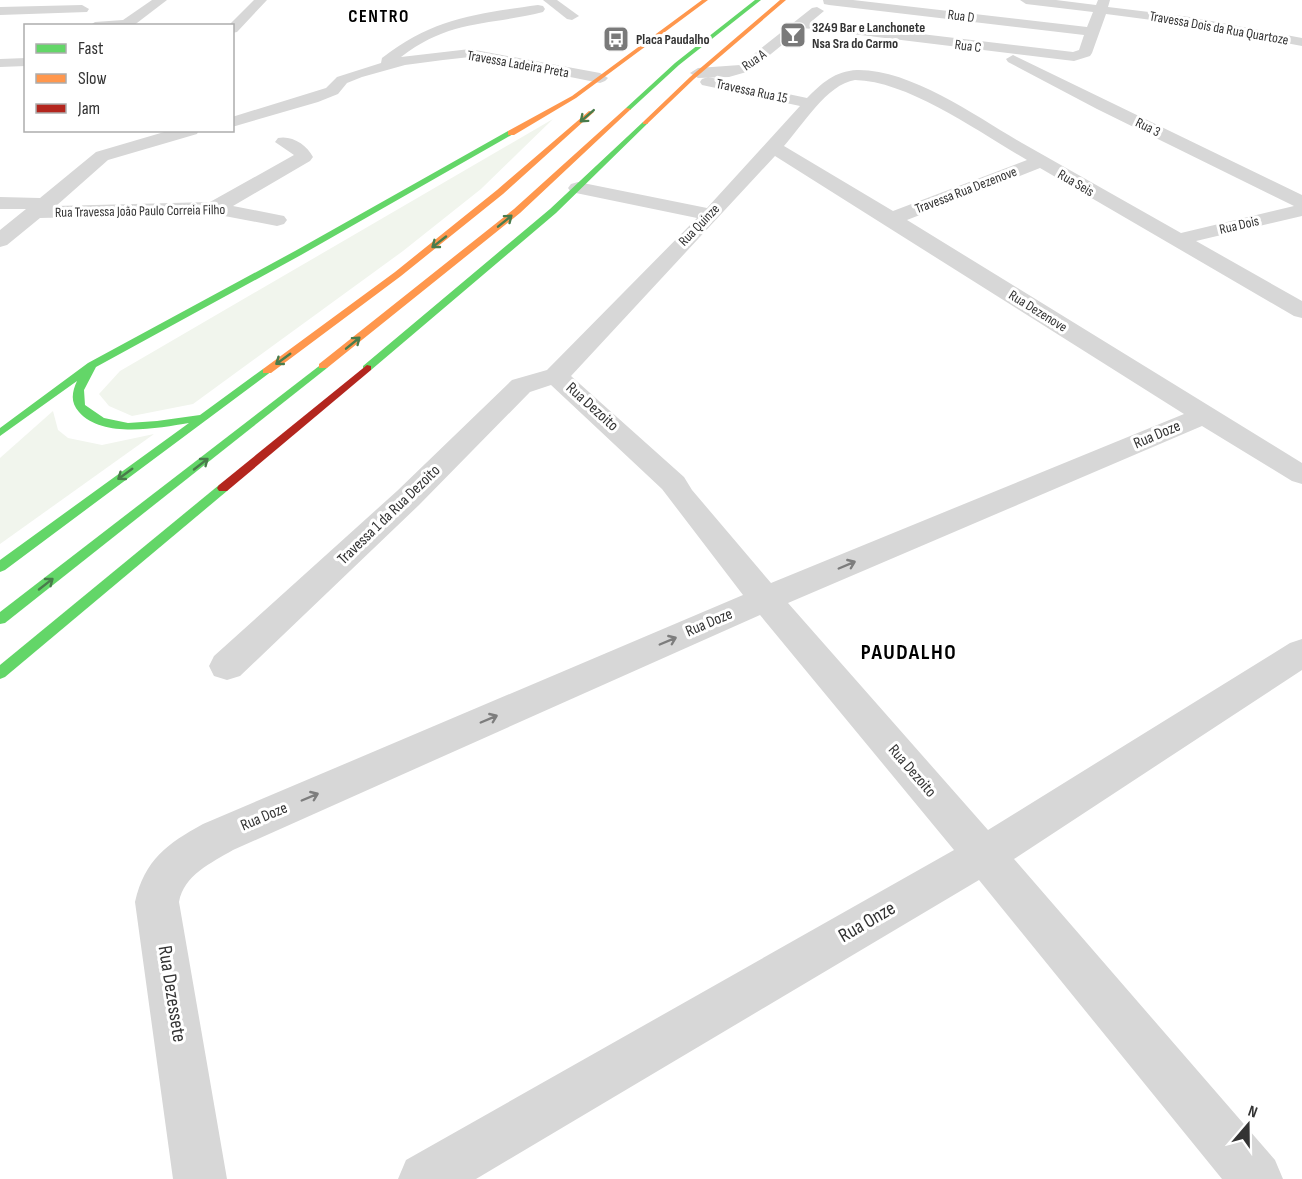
<svg xmlns="http://www.w3.org/2000/svg" width="1302" height="1179" font-family="'Sofia Sans Condensed',sans-serif">
<style>
.green{fill:#f1f5ed}
.lines{fill:none;stroke-linecap:round;stroke-linejoin:round}
.street{fill:#d7d7d7;fill-rule:evenodd}
.fast{fill:#63d668;fill-rule:evenodd}
.slow{fill:#ff974d;fill-rule:evenodd}
.jam{fill:#b3261e;fill-rule:evenodd}
.oneway{stroke:#497c4b}
.oneway2{stroke:#7d7d7d}
.labels{text-anchor:middle;dominant-baseline:central;stroke-width:6;stroke-linejoin:round;paint-order:stroke}
.far-street-label{font-size:14px;fill:#333;stroke:#fff}
.far-poi-label{font-size:14px;font-weight:bold;fill:#333;stroke:#fff;text-anchor:start}
.street-label{font-size:16px;fill:#333;stroke:#fff}
.far-district-label{font-size:18px;font-weight:bold;letter-spacing:1.5px;fill:#000;stroke:#fff}
.near-street-label{font-size:20px;fill:#333;stroke:#fff}
.district-label{font-size:22px;font-weight:bold;letter-spacing:1.5px;fill:#000;stroke:#fff}
</style>
<rect width="100%" height="100%" fill="#fff"/>
<!-- green -->
<g class="green">
<path d="M553,119L481,189L403,251L193,404L132,416L109,406L99,394L120,371Z"/>
<path d="M53,411L58,430L68,438L102,445L154,434L0,544V458Z"/>
</g>
<g class="lines">
<!-- street -->
<g class="street">
<path d="M152,0H167L133,26H89L95,22L123,20Z"/>
<path d="M254,0H267L237,32L232,33V26H228Z"/>
<path d="M543,0H557L579,16L572,20L567,19Z"/>
<path d="M823,0H853L1087,27L1093,12L1026,4L1020,0H1056L1096,5L1098,0H1110L1108,7L1190,17L1302,38V46L1190,25L1106,14L1092,53L1090,56L1074,61L803,28L750,71L729,77L698,78L690,73L698,68L740,65L812,8L817,7L824,11L812,21L1073,52L1079,50L1084,35L829,5L824,4Z"/>
<path d="M82,5L89,9L87,12L0,15V7Z"/>
<path d="M538,5L543,6L545,9L543,12C487,26 450,19 401,57L470,49L600,73L608,78L605,81L600,83L470,57L443,60L405,65L362,77L347,83L338,94L318,102L232,127V117L326,88L337,77L381,63L382,58C434,18 475,14 538,5Z"/>
<path d="M1013,55L1302,195V216L1196,241L1302,301V318L1294,316L1040,168L907,220L1302,463V484L1292,481L1202,426L788,603L988,830L1290,643L1302,639V670L1014,859L1275,1160L1283,1179H1222L979,880L476,1179H398L406,1160L954,850L760,615L233,850C211,863 184,875 179,902L227,1179H173L135,902C145,859 167,844 203,824L743,595L662,489L551,385L530,392L419,505L240,676L227,680L214,676L209,666L214,656L397,491L512,380L547,370L697,218L571,192L568,188L571,184L578,182L707,208L800,106L702,85L700,82L702,79L708,77L807,98C822,83 835,71 857,70C911,69 977,117 1022,143C1075,173 1128,203 1181,233L1294,206L1097,109L1008,62L1006,59ZM855,80C909,81 980,133 1027,160L893,211L784,146C802,126 827,84 855,80ZM775,156L1184,414L771,583L692,490L684,477L571,376Z"/>
<path d="M26,58V66L0,67V59Z"/>
<path d="M171,130H199L197,134L108,160L56,206L210,202L294,155L275,142L278,138C292,135 307,145 313,157L310,161L233,206L284,216L287,220L284,224L277,226L214,214L40,218L7,245L0,247V230L26,209H0V197L40,198L96,152Z"/>
</g>
<!-- fast -->
<g class="fast">
<path d="M755,0H761L679,65L630,110H626V108L675,63Z"/>
<path d="M643,122L648,123L556,213L371,370H363V366L550,209Z"/>
<path d="M508,131L515,133L301,255L96,367L84,390L85,405L104,418L128,423L157,421L200,415L263,369L267,368L272,371L5,570L0,572V560L189,423C158,428 103,439 79,412C70,402 72,392 77,381L0,436V428L88,363L295,251Z"/>
<path d="M323,363L328,366L327,368L5,623L0,624V612Z"/>
<path d="M223,484L229,488L227,491L5,677L0,679V665L219,485Z"/>
</g>
<!-- slow -->
<g class="slow">
<path d="M702,0H708L576,98L514,135H508V131L572,96Z"/>
<path d="M780,0H786L694,79L647,124H643V122L690,77Z"/>
<path d="M626,108L631,109L520,213L327,368H319V364L514,209Z"/>
<path d="M589,111L594,112L503,194L401,276L271,373H263V369L395,272L497,190Z"/>
</g>
<!-- jam -->
<path class="jam" d="M367,365L371,366V370L227,491H219L217,488L219,485Z"/>
</g>
<!-- one-way arrows -->
<defs><path id="oneway-shaft" d="M-6 0H5M1.5-3L5.5 0L1.5 3" fill="none" stroke-width="1.6" stroke-linecap="round" stroke-linejoin="round" transform="scale(1.5)"/></defs>
<g class="oneway">
<use href="#oneway-shaft" transform="translate(587 116) rotate(139)"/>
<use href="#oneway-shaft" transform="translate(505 221) rotate(-39)"/>
<use href="#oneway-shaft" transform="translate(439 242) rotate(142)"/>
<use href="#oneway-shaft" transform="translate(353 343) rotate(-39)"/>
<use href="#oneway-shaft" transform="translate(283 359) rotate(144)"/>
<use href="#oneway-shaft" transform="translate(201 464) rotate(-38)"/>
<use href="#oneway-shaft" transform="translate(125 474) rotate(144)"/>
<use href="#oneway-shaft" transform="translate(46 584) rotate(-38)"/>
</g>
<g class="oneway2">
<use href="#oneway-shaft" transform="translate(847 565) rotate(-23)"/>
<use href="#oneway-shaft" transform="translate(668 641) rotate(-23)"/>
<use href="#oneway-shaft" transform="translate(489 719) rotate(-23)"/>
<use href="#oneway-shaft" transform="translate(310 797) rotate(-23)"/>
</g>
<!-- icons -->
<defs>
<g id="bar-square" transform="scale(1.35)"><rect x="-9" y="-9" width="18" height="18" rx="4" fill="#7a7a7a" stroke="#fff"/><path d="M-6-5H6L.8 .8V4.5H3.5V6h-7V4.5H-.8V.8Z" fill="#fff"/></g>
<g id="bus-square" transform="scale(1.35)"><rect x="-9" y="-9" width="18" height="18" rx="4" fill="#7a7a7a" stroke="#fff"/><path d="M-5-6H5V4H4V6H2V4H-2V6H-4V4H-5ZM-3.5-4V0h7V-4ZM-3.5 1.2v1.5H-2V1.2ZM2 1.2v1.5H3.5V1.2Z" fill="#fff"/></g>
</defs>
<g fill-rule="evenodd">
<use href="#bar-square" x="793" y="35"/>
<use href="#bus-square" x="616" y="39"/>
</g>
<g class="labels">
<!-- far-street labels -->
<g class="far-street-label">
<text transform="translate(961 16) rotate(7)">Rua D</text>
<text transform="translate(1219 28) rotate(10)">Travessa Dois da Rua Quartoze</text>
<text transform="translate(968 46) rotate(7)">Rua C</text>
<text transform="translate(754 60) rotate(-35)">Rua A</text>
<text transform="translate(518 64) rotate(10)">Travessa Ladeira Preta</text>
<text transform="translate(752 91) rotate(12)">Travessa Rua 15</text>
<text transform="translate(1148 127) rotate(26)">Rua 3</text>
<text transform="translate(1076 183) rotate(30)">Rua Seis</text>
<text transform="translate(966 190) rotate(-21)">Travessa Rua Dezenove</text>
<text transform="translate(140 211) rotate(-1)">Rua Travessa João Paulo Correia Filho</text>
<text transform="translate(699 225) rotate(-46)">Rua Quinze</text>
<text transform="translate(1239 225) rotate(-13)">Rua Dois</text>
<text transform="translate(1038 311) rotate(32)">Rua Dezenove</text>
</g>
<!-- far-poi labels -->
<g class="far-poi-label">
<text x="812" y="27">3249 Bar e Lanchonete<tspan x="812" dy="16">Nsa Sra do Carmo</tspan></text>
<text x="636" y="39">Placa Paudalho</text>
</g>
<!-- street labels -->
<g class="street-label">
<text transform="translate(592 407) rotate(42)">Rua Dezoito</text>
<text transform="translate(1157 435) rotate(-23)">Rua Doze</text>
<text transform="translate(389 515) rotate(-44)">Travessa 1 da Rua Dezoito</text>
<text transform="translate(709 623) rotate(-23)">Rua Doze</text>
<text transform="translate(912 771) rotate(49)">Rua Dezoito</text>
<text transform="translate(264 817) rotate(-23)">Rua Doze</text>
</g>
<!-- far-district labels -->
<g class="far-district-label">
<text x="379" y="16">CENTRO</text>
</g>
<!-- near-street labels -->
<g class="near-street-label">
<text transform="translate(867 922) rotate(-30)">Rua Onze</text>
<text transform="translate(172 994) rotate(81)">Rua Dezessete</text>
</g>
<!-- district labels -->
<g class="district-label">
<text x="909" y="652">PAUDALHO</text>
</g>
</g>
<!-- legend -->
<rect x="24" y="24" width="210" height="108" fill="#ffffff" stroke="#adadad" stroke-width="1.5"/>
<rect x="36" y="44" width="30" height="9" fill="#63d668" stroke="#adadad" stroke-width="1.5"/>
<text x="78" y="54" font-size="18" fill="#333333">Fast</text>
<rect x="36" y="74" width="30" height="9" fill="#ff974d" stroke="#adadad" stroke-width="1.5"/>
<text x="78" y="84" font-size="18" fill="#333333">Slow</text>
<rect x="36" y="104" width="30" height="9" fill="#b3261e" stroke="#adadad" stroke-width="1.5"/>
<text x="78" y="114" font-size="18" fill="#333333">Jam</text>
<!-- north arrow -->
<g transform="translate(1248 1125) rotate(20)" stroke="#ffffff" stroke-width="4.5" paint-order="stroke">
<path d="M0-4.5L10 22L0 15L-10 22Z" fill="#333333"/>
<text y="-9" font-size="16" font-weight="bold" text-anchor="middle" fill="#333333">N</text>
</g>
</svg>
